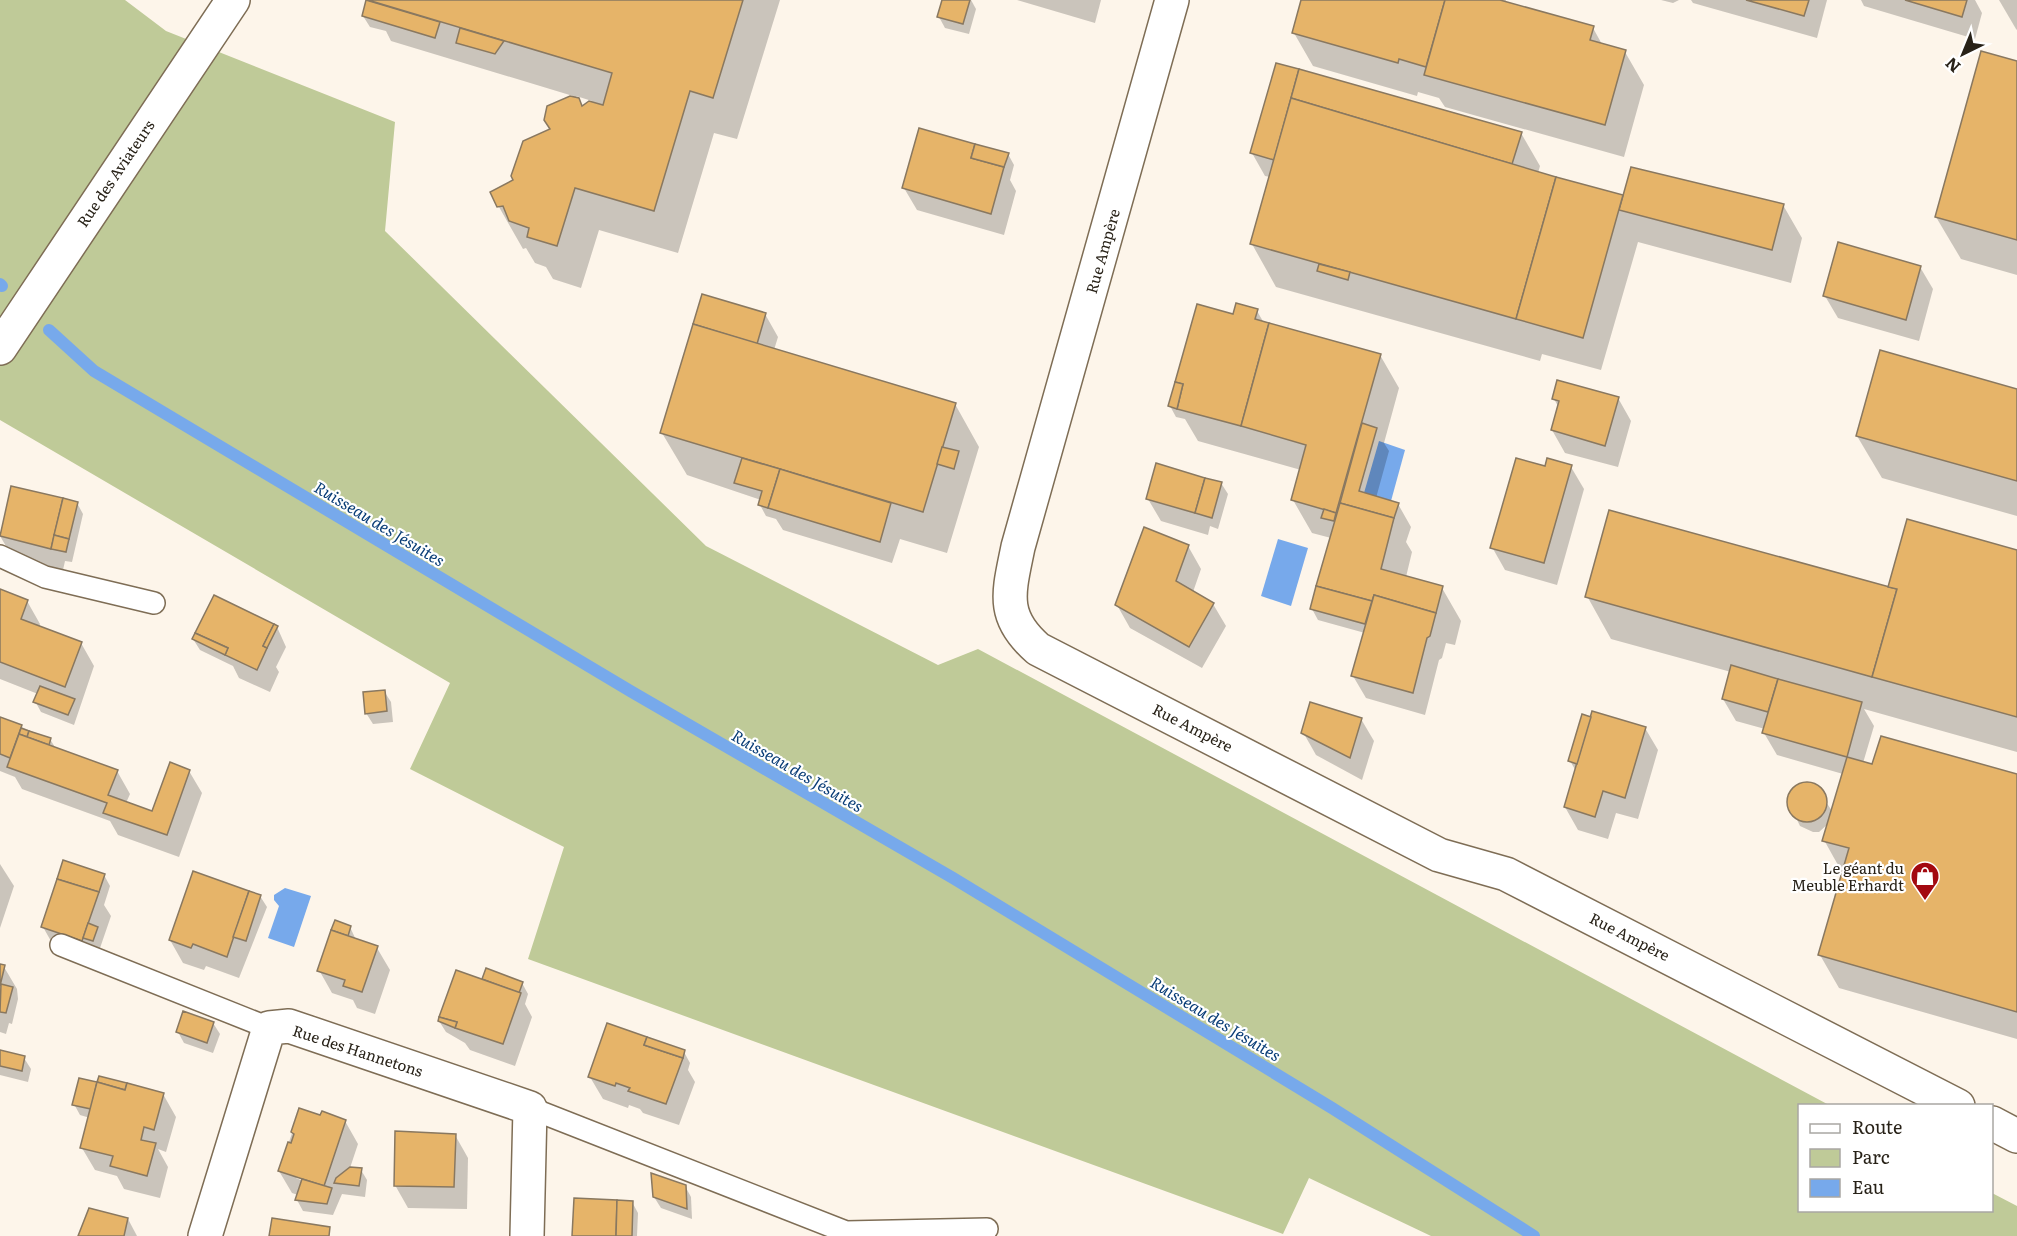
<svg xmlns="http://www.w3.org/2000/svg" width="2017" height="1236" font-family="Literata,serif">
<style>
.green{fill:#bfca98}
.water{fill:#77a9eb}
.shadow{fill:#0003;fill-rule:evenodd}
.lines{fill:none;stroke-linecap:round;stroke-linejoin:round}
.stream{stroke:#77a9eb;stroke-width:12}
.building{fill:#e6b469;stroke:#897860;stroke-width:1.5}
.service-casing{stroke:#7e6d55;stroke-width:24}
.minor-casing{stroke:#7e6d55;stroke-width:36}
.service{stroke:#fff;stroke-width:21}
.minor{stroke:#fff;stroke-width:33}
.labels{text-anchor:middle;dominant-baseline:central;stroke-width:4.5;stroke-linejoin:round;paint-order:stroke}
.street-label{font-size:15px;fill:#282218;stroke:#fff}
.poi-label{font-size:15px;fill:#282218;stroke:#fff;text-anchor:end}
.water-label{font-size:16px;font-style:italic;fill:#083c76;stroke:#fff}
</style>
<rect width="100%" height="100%" fill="#fdf5ea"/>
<!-- green -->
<path class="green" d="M0,0H125L166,31L395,122L385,231L706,546L938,665L978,649L1829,1105L1800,1106V1210H1992V1193L2017,1206V1236H1431L1309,1178L1283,1234L528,959L564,847L410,769L450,683L0,420Z"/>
<!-- water -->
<g class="water">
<path d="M1379,441L1405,450L1391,501L1364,493Z"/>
<path d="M1278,539L1308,548L1291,606L1261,596Z"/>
<path d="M285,888L311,896L294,947L268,938L279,906L274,900V895Z"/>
</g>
<!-- shadow -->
<g class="shadow">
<path d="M368,0H780L737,139L714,133L678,253L599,230L581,288L553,279L546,267L535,263L526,248L523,249L499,207L552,130L549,107L573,96L391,41L386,31L370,27L363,16ZM576,96L592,101L582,107Z"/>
<path d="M944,0H971L976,9L969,34L945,28L939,17Z"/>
<path d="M1017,0H1101L1095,23Z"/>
<path d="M1303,0H1506L1505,3L1593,28L1603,46L1625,52L1644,85L1624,157L1445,107L1439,98L1418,92L1417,96L1313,66L1294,33Z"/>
<path d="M1661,0H1679L1673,3Z"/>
<path d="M1691,0H1827L1817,38L1693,3Z"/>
<path d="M1861,0H1975L1982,13L1975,39L1864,6Z"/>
<path d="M1999,0H2017V30L2016,29Z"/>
<path d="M2017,62V275L1961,259L1936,217Z"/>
<path d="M1521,133L1540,166L1538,173L1556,178L1624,196L1783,205L1802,238L1791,283L1638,242L1601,370L1542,354L1540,361L1276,287L1252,244L1270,177L1265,176L1252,153Z"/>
<path d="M1008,154L1014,165L1010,180L1016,191L1004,235L917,210L904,188Z"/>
<path d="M1920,267L1933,289L1919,341L1838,318L1825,296Z"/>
<path d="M1257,311L1264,323L1380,355L1399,388L1384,443L1389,451L1376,498L1398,504L1411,527L1406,542L1412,552L1406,577L1442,588L1461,621L1455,645L1446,643L1442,658L1439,660L1425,715L1366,698L1353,676L1365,633L1318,620L1312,609L1331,538L1312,533L1293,500L1301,470L1198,441L1185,419L1176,417L1170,406L1234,316Z"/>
<path d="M765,314L778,337L774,350L955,404L979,447L947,553L900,539L892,563L783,530L776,519L766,516L760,505L761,500L687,475L662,433Z"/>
<path d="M2017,390V516L1882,478L1857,436Z"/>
<path d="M1618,398L1631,421L1618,467L1565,453L1552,430L1559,408L1554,399Z"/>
<path d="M1546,467H1571L1584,489L1557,585L1505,570L1492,547Z"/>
<path d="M1221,483L1228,494L1218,529L1210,526L1208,535L1161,521L1148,499Z"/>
<path d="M12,487L77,503L83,514L72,562L65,561L63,570L13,558L0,536Z"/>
<path d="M1188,546L1201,569L1193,592L1213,604L1226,626L1202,668L1130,628L1117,605Z"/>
<path d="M2017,552V752L1864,709L1874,726L1863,763L2017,776V1039L1839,988L1820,955L1843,874L1824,840L1829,823L1819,832H1813L1800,826L1788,801L1793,790L1803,784L1816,787L1832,811L1843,774L1777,755L1764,733L1765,729L1736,721L1723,699L1731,672L1611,639L1587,596L1889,589Z"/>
<path d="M0,591L27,601L40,624L39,627L81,643L94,666L74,725L41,712L35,701L38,694L0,679Z"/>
<path d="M277,627L286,647L276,667L279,672L270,692L239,678L233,666L200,650L193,639Z"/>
<path d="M384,691L391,702L393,722L373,724L366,713Z"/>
<path d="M0,718L50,739L56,749L117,771L130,794L126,803L153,813L189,771L202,793L179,857L118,835L110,821L22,789L15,777L0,771Z"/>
<path d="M1361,719L1374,741L1362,780L1316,755L1303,732Z"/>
<path d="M1645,728L1658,750L1638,819L1616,813L1608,839L1578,830L1565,807L1576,771L1570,761Z"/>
<path d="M0,864L14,886L0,928Z"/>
<path d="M104,875L110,886L104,905L111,916L99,951L56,950L43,927Z"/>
<path d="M260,896L267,907L239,978L206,966L204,970L183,963L170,940Z"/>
<path d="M350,927L356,940L377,948L390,970L375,1014L357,1008L353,1000L332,993L319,970Z"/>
<path d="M0,966L4,967L17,989L18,999L12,1024L9,1023L6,1034L0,1032Z"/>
<path d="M486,970L522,983L528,994L525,1004L532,1017L515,1066L470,1050L465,1043L446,1032L439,1021L482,981Z"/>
<path d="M213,1023L220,1034L213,1053L184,1043L178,1032Z"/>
<path d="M0,1052L24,1058L31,1069L28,1082L0,1075Z"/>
<path d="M684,1052L690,1063L688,1070L695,1082L679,1125L643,1113L640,1109L629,1105L628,1108L603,1099L590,1077Z"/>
<path d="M163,1094L176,1117L166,1152L158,1149L168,1167L160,1198L124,1189L117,1176L95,1170L82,1148L90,1118L80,1115L74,1104Z"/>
<path d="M300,1110L345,1121L358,1144L350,1168L361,1170L367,1180L365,1197L342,1194L333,1215L303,1211L297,1200L298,1195L292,1193L279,1171ZM296,1175L303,1178V1181L296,1178Z"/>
<path d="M455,1135L468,1158L467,1209L408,1208L395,1185Z"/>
<path d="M685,1186L691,1197L692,1219L661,1208L654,1197Z"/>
<path d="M632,1202L638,1213L637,1236H574Z"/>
<path d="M128,1219L137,1236H81Z"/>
</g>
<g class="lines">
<!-- stream -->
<g class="stream">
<path d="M0,284L2,286"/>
<path d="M49,330L94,371L632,692L953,878L1332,1108L1534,1236"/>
</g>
</g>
<!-- building -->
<g class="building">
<path d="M366,0L440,22L435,38L362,16Z"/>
<path d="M368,0H743L713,98L690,91L654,211L575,188L557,246L527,237L529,228L509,221L503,206L497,207L490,192L513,180L511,176L523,141L550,129L544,120L547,106L570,96L579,98L582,106L589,101L603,105L612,73Z"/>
<path d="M942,0H970L963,24L937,17Z"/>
<path d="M1301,0H1445L1426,67L1399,59L1398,63L1292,33Z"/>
<path d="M1445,0H1500L1594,26L1590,40L1626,50L1605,125L1424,75Z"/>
<path d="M1746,0H1809L1804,16Z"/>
<path d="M1905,0H1967L1962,17Z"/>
<path d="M460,28L504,41L495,54L456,43Z"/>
<path d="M1981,51L2017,61V240L1935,217Z"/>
<path d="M1276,63L1299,69L1274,160L1250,153Z"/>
<path d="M1299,69L1522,132L1512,164L1291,98Z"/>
<path d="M1291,98L1556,177L1516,319L1250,244Z"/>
<path d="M919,128L975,144L971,158L1004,167L991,214L902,188Z"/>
<path d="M975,144L1009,153L1004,167L971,158Z"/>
<path d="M1631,167L1784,204L1772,250L1619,210Z"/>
<path d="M1556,177L1623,195L1583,338L1516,319Z"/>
<path d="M1838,242L1921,266L1906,320L1823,296Z"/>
<path d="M1319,264L1350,272L1348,280L1317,271Z"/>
<path d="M702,294L766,313L757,344L693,324Z"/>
<path d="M1236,303L1258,309L1255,319L1269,323L1241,426L1177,409L1183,384L1175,382L1197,304L1233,314Z"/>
<path d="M1269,323L1381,354L1336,513L1291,500L1306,445L1241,426Z"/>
<path d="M693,324L956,403L923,512L660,433Z"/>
<path d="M1880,350L2017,389V481L1856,436Z"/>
<path d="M1557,380L1619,397L1605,446L1551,430L1559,401L1552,399Z"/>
<path d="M1175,382L1183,384L1177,409L1168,406Z"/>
<path d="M1362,423L1377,428L1359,491L1399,503L1394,518L1340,503Z"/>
<path d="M942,447L959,451L954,469L937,464Z"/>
<path d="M742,458L780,469L768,508L758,505L762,491L734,483Z"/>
<path d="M1516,458L1545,466L1547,458L1572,465L1544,563L1490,548Z"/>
<path d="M1156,463L1205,478L1195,513L1146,499Z"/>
<path d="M780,469L891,503L880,542L768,508Z"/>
<path d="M1205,478L1222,482L1212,518L1195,513Z"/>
<path d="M11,486L63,498L51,549L0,536Z"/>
<path d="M63,498L78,502L69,539L54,535Z"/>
<path d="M1340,503L1394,518L1381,569L1443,586L1436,613L1374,595L1372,601L1316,586Z"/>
<path d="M1324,509L1336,513L1334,521L1321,518Z"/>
<path d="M1609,510L1897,589L1872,677L1585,597Z"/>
<path d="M1907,519L2017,550V717L1872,677L1897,589L1888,587Z"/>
<path d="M1144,527L1189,545L1176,581L1214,603L1189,647L1115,605Z"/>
<path d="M54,535L69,539L66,552L51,549Z"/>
<path d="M1316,586L1372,601L1365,624L1310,609Z"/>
<path d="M0,589L28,600L21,619L82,642L65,687L0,662Z"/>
<path d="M214,595L274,624L263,646L267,648L257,670L225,655L228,648L195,633Z"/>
<path d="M1374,595L1436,613L1430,636L1427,638L1413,693L1351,676Z"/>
<path d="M274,624L278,626L267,648L263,646Z"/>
<path d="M195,633L228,648L225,655L192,639Z"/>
<path d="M1731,665L1778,679L1768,712L1722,699Z"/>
<path d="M1778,679L1862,702L1847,757L1762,733Z"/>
<path d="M40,686L75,699L68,715L33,702Z"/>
<path d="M385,690L387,711L365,714L363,692Z"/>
<path d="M1310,702L1362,718L1350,758L1301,733Z"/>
<path d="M1592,711L1646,727L1625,798L1603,791L1595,817L1564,807Z"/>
<path d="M1582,714L1591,717L1577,764L1568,761Z"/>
<path d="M0,717L22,725L10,758L0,754Z"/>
<path d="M21,728L29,731L27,737L19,734Z"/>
<path d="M29,731L51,738L49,745L27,737Z"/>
<path d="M19,734L118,770L108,795L152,811L170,762L190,770L167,835L103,813L107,803L7,767Z"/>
<path d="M1881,736L2017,774V1012L1818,955L1849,848L1822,841L1847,757L1872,764Z"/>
<circle cx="1807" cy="802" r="20"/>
<path d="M63,860L105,874L99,892L57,879Z"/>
<path d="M193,871L249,891L227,957L193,944L191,948L169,940Z"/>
<path d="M57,879L99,892L82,941L41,927Z"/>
<path d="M249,891L261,895L246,941L233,937Z"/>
<path d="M335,920L351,926L348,936L331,930Z"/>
<path d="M88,923L98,927L93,941L83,938Z"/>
<path d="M331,930L378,946L362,992L343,986L345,980L317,971Z"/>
<path d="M0,964L5,965L0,986Z"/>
<path d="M486,968L523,982L519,993L482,979Z"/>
<path d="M456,970L521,993L503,1044L455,1028L457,1022L439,1017Z"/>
<path d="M1,984L13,987L6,1013L0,1012Z"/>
<path d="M183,1011L214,1022L207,1043L176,1032Z"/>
<path d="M439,1017L457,1022L455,1028L438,1021Z"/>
<path d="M607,1023L647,1037L644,1045L683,1058L666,1104L628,1091L630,1088L616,1083L615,1086L588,1077Z"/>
<path d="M647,1037L685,1050L683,1058L644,1045Z"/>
<path d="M0,1050L25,1056L22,1071L0,1066Z"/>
<path d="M99,1076L127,1083L125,1090L97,1082Z"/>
<path d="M79,1078L97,1082L91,1109L72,1105Z"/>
<path d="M97,1082L125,1090L127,1083L164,1093L154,1130L144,1127L141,1140L156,1143L147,1176L110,1166L113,1156L80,1148Z"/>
<path d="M299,1108L320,1115L322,1111L346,1120L324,1186L278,1171L288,1142L291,1143L294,1134L291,1132Z"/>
<path d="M395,1131L456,1134L454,1187L394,1186Z"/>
<path d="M350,1167L362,1168L359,1186L334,1183L336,1178Z"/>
<path d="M651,1173L686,1185L687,1209L653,1197Z"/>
<path d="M302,1179L332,1188L327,1204L295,1200Z"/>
<path d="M574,1198L617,1200L616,1236H572Z"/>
<path d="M617,1200L633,1201L632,1236H616Z"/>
<path d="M89,1208L128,1218L124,1236H78Z"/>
<path d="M272,1218L330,1227L329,1236H269Z"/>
</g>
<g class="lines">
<!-- service casing -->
<g class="service-casing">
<g id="service">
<path d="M0,556L45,577L154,603"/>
<path d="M61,945L269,1028"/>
<path d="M530,1108L846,1232L987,1229"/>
</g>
</g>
<!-- minor casing -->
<g class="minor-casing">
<g id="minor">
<path d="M1172,0L1018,547C1009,592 1000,616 1038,649L1439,855L1506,874L1958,1106"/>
<path d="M0,348L233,0"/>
<path d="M1992,1123L2017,1136"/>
<path d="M205,1236L269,1028L289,1026L530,1108L527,1236"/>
</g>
</g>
<!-- service -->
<use href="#service" class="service"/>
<!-- minor -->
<use href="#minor" class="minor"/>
</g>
<!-- icons -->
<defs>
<g id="shop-pin" transform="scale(1.5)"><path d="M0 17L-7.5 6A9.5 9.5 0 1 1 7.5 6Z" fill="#a30910" stroke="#fff"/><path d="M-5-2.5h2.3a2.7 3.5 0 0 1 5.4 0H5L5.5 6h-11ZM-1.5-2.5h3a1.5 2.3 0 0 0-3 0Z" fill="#fff"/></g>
</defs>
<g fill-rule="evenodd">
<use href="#shop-pin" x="1925" y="876"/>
</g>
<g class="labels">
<!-- street labels -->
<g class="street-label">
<text transform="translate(115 173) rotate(-56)">Rue des Aviateurs</text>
<text transform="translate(1102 251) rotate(-74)">Rue Ampère</text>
<text transform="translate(1193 727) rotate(27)">Rue Ampère</text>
<text transform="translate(1630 936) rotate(27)">Rue Ampère</text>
<text transform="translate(358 1050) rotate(18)">Rue des Hannetons</text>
</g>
<!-- poi labels -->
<g class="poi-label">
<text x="1904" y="867">Le géant du<tspan x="1904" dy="17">Meuble Erhardt</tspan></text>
</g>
<!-- water labels -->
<g class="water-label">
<text transform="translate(380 523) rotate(31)">Ruisseau des Jésuites</text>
<text transform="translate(798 770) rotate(30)">Ruisseau des Jésuites</text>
<text transform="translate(1216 1018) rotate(31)">Ruisseau des Jésuites</text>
</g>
</g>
<!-- legend -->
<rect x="1798" y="1104" width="195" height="108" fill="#ffffff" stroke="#a9a7a3" stroke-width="1.5"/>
<rect x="1810" y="1124" width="30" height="9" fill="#ffffff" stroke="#a9a7a3" stroke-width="1.5"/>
<text x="1852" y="1134" font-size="18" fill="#282218">Route</text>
<rect x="1810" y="1149" width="30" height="18" fill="#bfca98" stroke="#a9a7a3" stroke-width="1.5"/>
<text x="1852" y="1164" font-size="18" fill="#282218">Parc</text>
<rect x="1810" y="1179" width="30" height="18" fill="#77a9eb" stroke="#a9a7a3" stroke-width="1.5"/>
<text x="1852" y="1194" font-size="18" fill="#282218">Eau</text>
<!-- north arrow -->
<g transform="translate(1963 54) rotate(223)" stroke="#ffffff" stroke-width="4.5" paint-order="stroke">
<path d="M0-4.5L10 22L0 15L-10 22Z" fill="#282218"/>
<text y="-9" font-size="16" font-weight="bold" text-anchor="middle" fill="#282218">N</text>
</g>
</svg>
